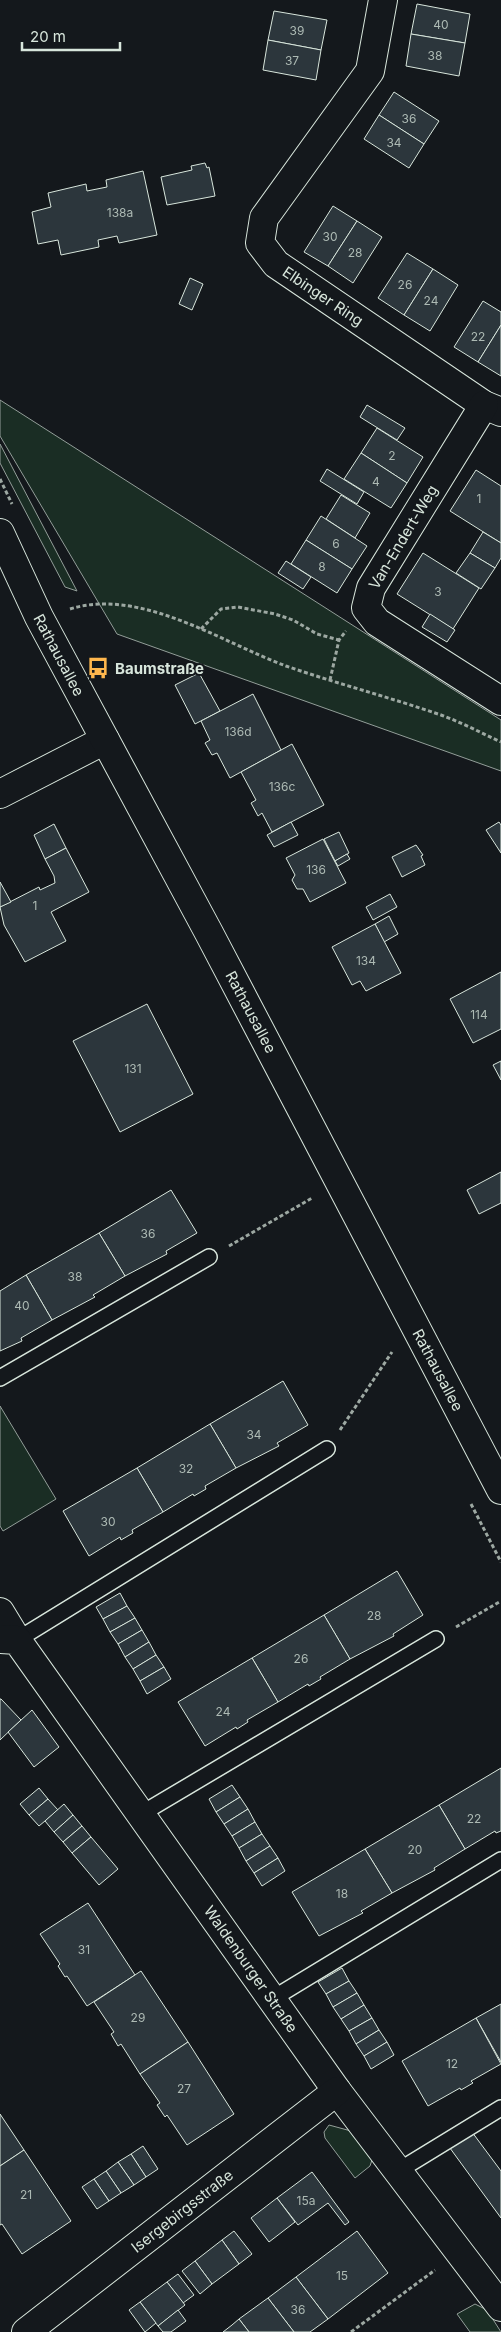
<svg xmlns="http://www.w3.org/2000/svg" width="501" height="2332" font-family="Inter,sans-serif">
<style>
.green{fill:#1a2d24;stroke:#939e99}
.building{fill:#2c363c;stroke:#d8e6dc}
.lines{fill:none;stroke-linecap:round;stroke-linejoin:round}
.lane-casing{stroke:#d8e6dc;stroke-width:18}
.street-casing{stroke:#d8e6dc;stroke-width:30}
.secondary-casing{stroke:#d8e6dc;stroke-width:30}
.path{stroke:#9da8a2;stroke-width:3;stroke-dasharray:4 2.5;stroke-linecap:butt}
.lane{stroke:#14181c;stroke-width:15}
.street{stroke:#14181c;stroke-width:28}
.secondary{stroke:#14181c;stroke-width:28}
.labels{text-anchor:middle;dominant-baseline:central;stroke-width:4;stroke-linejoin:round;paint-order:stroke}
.number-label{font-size:12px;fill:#adbab4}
.street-label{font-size:15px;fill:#d8e6dc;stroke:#14181c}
.poi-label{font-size:15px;font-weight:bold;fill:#d8e6dc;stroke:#14181c;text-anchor:start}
</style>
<rect width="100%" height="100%" fill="#14181c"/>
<!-- green -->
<g class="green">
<path d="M0,400L501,720V771L117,634L0,436Z"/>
<path d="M0,444L77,591L65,587L0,463Z"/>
<path d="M0,1406L56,1499L3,1531L0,1526Z"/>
<path d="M329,2125L351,2131L373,2157L370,2166L355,2178L325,2138L324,2132Z"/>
<path d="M475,2304L487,2310L501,2332H470L457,2314Z"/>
</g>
<!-- building -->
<g class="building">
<path d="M417,4L470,14L465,43L411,34Z"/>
<path d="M274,11L327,20L321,50L268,40Z"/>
<path d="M411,34L465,43L459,76L406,66Z"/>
<path d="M268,40L321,50L316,80L263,70Z"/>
<path d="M394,92L439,121L424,144L379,115Z"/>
<path d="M379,115L424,144L409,168L364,139Z"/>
<path d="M205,163L207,168L209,167L215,196L167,205L161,177L192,170L191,166Z"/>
<path d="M143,171L157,235L119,243L117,236L98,240L99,247L61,255L58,240L38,244L32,212L51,207L48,193L86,184L87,191L107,187L106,180Z"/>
<path d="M333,206L357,221L328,266L304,252Z"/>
<path d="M357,221L382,237L353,283L328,266Z"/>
<path d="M407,253L433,269L404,315L378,298Z"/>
<path d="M433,269L458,285L430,331L404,315Z"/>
<path d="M190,278L203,284L192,310L179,304Z"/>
<path d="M483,301L501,312V325L478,362L454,347Z"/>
<path d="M501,325V376L478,362Z"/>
<path d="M367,405L405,428L397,440L360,417Z"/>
<path d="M377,428L423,457L407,483L361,453Z"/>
<path d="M361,453L407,483L391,508L344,479Z"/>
<path d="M327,469L364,492L357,504L320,481Z"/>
<path d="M476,470L501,486V543L450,511Z"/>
<path d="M341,495L370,513L355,538L326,519Z"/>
<path d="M321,516L367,546L352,569L306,540Z"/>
<path d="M483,532L501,543V558L495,568L470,553Z"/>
<path d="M306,540L352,569L337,593L291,564Z"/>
<path d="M423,553L479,588L453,629L397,594Z"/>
<path d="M470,553L495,568L481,589L456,573Z"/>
<path d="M286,561L311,577L303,589L278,573Z"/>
<path d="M430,614L455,630L447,642L422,627Z"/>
<path d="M199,673L220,711L195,724L175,685Z"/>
<path d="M253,694L281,750L230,778L217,753L212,755L205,743L210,740L201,721Z"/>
<path d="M292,744L324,805L272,832L262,813L258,816L251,803L256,800L241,772Z"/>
<path d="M291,822L298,835L274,847L267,835Z"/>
<path d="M499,822L501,825V853L486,830Z"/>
<path d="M54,824L66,848L45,859L34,835Z"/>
<path d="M339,832L349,853L335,861L324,839Z"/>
<path d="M323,839L346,883L310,902L303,889H297L292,880L295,875L286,858Z"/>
<path d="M416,845L423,855L421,856L425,865L402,877L392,857Z"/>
<path d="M66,848L89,892L51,912L66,941L25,962L4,925L0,907L39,887L40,890L55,883L54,876L45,859Z"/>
<path d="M347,854L350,859L338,866L335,861Z"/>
<path d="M0,882L11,902L0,907Z"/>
<path d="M390,894L397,907L373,920L366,907Z"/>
<path d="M389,916L398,934L384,942L375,924Z"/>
<path d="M375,924L401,973L366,991L360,981L352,985L332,947Z"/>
<path d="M501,972V1029L473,1043L450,999Z"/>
<path d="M147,1004L193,1094L120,1132L73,1041Z"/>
<path d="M501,1061V1080L493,1065Z"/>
<path d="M501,1172V1203L479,1214L467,1190Z"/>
<path d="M171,1190L197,1233L166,1251L167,1254L125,1276L99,1233Z"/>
<path d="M99,1233L125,1276L93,1295L95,1297L52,1320L26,1275Z"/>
<path d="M26,1275L52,1320L21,1338L22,1341L0,1351V1291Z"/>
<path d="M283,1381L308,1425L277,1443L279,1446L236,1468L210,1424Z"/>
<path d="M210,1424L236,1468L205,1486L206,1489L194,1496L193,1494L163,1512L137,1468Z"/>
<path d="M137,1468L163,1512L132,1530L133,1533L121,1540L120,1537L89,1556L63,1511Z"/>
<path d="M397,1571L423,1615L393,1634L394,1636L350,1659L324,1615Z"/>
<path d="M120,1593L127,1606L103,1619L96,1607Z"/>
<path d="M127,1606L135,1618L110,1632L103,1619Z"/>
<path d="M324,1615L350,1659L320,1677L321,1679L309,1686L308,1684L278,1702L252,1658Z"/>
<path d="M135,1618L142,1630L118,1644L110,1632Z"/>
<path d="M142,1630L149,1642L125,1657L118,1644Z"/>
<path d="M149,1642L156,1655L133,1669L125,1657Z"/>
<path d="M156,1655L164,1667L140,1681L133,1669Z"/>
<path d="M252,1658L278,1702L247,1720L248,1722L237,1729L236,1727L205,1746L178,1702Z"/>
<path d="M164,1667L171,1679L147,1694L140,1681Z"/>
<path d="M1,1699L21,1720L0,1740V1699Z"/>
<path d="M32,1710L59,1747L34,1767L8,1732Z"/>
<path d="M501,1768V1831L496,1833L495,1831L465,1849L439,1805Z"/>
<path d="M232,1785L240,1797L216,1812L209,1799Z"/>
<path d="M39,1788L48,1799L29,1815L20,1804Z"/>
<path d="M240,1797L248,1809L224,1824L216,1812Z"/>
<path d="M48,1799L58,1810L39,1826L29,1815Z"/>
<path d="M64,1804L73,1815L54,1832L45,1821Z"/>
<path d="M439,1805L465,1849L434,1868L435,1870L392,1893L365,1849Z"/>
<path d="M248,1809L255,1822L232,1836L224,1824Z"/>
<path d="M73,1815L82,1826L63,1842L54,1832Z"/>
<path d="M255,1822L262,1834L239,1848L232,1836Z"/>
<path d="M82,1826L91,1837L72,1853L63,1842Z"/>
<path d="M262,1834L270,1846L246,1861L239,1848Z"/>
<path d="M91,1837L118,1869L99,1885L72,1853Z"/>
<path d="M270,1846L278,1858L254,1873L246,1861Z"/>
<path d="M365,1849L392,1893L361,1911L363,1913L319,1936L292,1892Z"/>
<path d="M278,1858L285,1871L262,1886L254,1873Z"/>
<path d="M88,1903L135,1975L87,2006L67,1976L65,1977L58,1966L60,1964L40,1934Z"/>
<path d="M342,1968L349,1981L326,1994L318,1982Z"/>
<path d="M141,1971L188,2042L140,2074L121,2044L118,2046L111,2034L114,2032L94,2002Z"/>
<path d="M349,1981L357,1993L333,2007L326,1994Z"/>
<path d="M357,1993L364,2005L341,2019L333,2007Z"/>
<path d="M501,2004V2062L476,2018Z"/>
<path d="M364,2005L372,2018L349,2031L341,2019Z"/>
<path d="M372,2018L379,2030L356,2044L349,2031Z"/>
<path d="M476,2018L501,2064L471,2081L473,2083L461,2090L460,2088L428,2106L402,2061Z"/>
<path d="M379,2030L387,2042L364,2056L356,2044Z"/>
<path d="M188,2042L234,2114L187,2145L167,2115L165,2117L157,2105L160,2103L140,2074Z"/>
<path d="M387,2042L394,2055L371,2069L364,2056Z"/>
<path d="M0,2114L24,2150L0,2166Z"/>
<path d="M469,2128L501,2171V2218L447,2144Z"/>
<path d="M143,2146L158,2169L146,2177L131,2154Z"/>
<path d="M24,2150L71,2221L22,2254L2,2224L0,2225V2166Z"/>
<path d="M131,2154L146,2177L134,2185L118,2162Z"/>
<path d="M118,2162L134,2185L121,2193L106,2171Z"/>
<path d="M106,2171L121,2193L109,2201L94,2179Z"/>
<path d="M312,2172L349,2222L345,2225L328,2203L298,2225L277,2198Z"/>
<path d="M94,2179L109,2201L97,2209L82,2187Z"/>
<path d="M277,2198L295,2222L269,2242L251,2218Z"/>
<path d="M234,2231L252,2254L239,2264L222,2240Z"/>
<path d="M357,2231L388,2273L328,2319L296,2277Z"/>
<path d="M222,2240L239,2264L212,2284L195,2261Z"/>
<path d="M195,2261L212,2284L200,2294L182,2271Z"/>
<path d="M178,2274L194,2295L183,2303L167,2282Z"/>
<path d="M296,2277L328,2319L310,2332H294L268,2298Z"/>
<path d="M167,2282L185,2305L158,2326L140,2302Z"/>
<path d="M268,2298L294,2332H249L239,2319Z"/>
<path d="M140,2302L156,2323L145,2332L129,2310Z"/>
<path d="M178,2310L186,2321L171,2332H163L158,2326Z"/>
<path d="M239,2319L249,2332H223L232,2325Z"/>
</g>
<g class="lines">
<!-- lane casing -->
<g class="lane-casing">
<g id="lane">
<path d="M0,1378L209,1257"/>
<path d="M17,1640L327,1449"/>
<path d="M141,1814L436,1639"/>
<path d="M272,1999L501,1860"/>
<path d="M398,2171L501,2108"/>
</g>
</g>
<!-- street casing -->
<g class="street-casing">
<g id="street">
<path d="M383,0L370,71L264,218L260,243L276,264L484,405L501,412"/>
<path d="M484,405L371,588L366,608L377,622L501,701"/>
<path d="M0,794L105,740"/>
<path d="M0,1612L17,1640"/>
<path d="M0,1639L17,1640L337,2091L501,2307"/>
<path d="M26,2332L337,2091"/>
</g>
</g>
<!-- secondary casing -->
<g class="secondary-casing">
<path id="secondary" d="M0,533L39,617L209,933L501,1490"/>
</g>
<!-- path -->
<g class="path">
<path d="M0,479L12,504"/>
<path d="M70,609C140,587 221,642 286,666C335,683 385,696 435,713C457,720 479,732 501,742"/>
<path d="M201,629L221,609L238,607L275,614L293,620L317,634L339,640"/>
<path d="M330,680L339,640L346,631"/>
<path d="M229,1246L312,1198"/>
<path d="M340,1430L392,1352"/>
<path d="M471,1504L501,1562"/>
<path d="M456,1627L501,1601"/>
<path d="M351,2332L435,2270"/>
</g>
<!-- lane -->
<use href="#lane" class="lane"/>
<!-- street -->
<use href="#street" class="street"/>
<!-- secondary -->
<use href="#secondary" class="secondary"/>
</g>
<!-- icons -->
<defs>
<g id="bus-bare" transform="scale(1.725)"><path d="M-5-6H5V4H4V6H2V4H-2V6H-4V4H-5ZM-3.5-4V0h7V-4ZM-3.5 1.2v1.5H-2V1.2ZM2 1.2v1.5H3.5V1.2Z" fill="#ffb74d" stroke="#14181c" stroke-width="2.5" paint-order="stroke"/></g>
</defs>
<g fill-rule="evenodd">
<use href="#bus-bare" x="98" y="668"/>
</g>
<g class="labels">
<!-- number labels -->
<g class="number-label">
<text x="441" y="24">40</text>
<text x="297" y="30">39</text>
<text x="435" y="55">38</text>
<text x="292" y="60">37</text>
<text x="409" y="118">36</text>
<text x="394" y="142">34</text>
<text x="120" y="212">138a</text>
<text x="330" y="236">30</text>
<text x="355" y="252">28</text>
<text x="405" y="284">26</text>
<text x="431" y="300">24</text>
<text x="478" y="336">22</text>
<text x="392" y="455">2</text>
<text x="376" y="481">4</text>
<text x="479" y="498">1</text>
<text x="336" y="543">6</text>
<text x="322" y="566">8</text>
<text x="438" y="591">3</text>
<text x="238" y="731">136d</text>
<text x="282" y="786">136c</text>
<text x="316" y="869">136</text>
<text x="35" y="905">1</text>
<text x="366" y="960">134</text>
<text x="479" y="1014">114</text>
<text x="133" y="1068">131</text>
<text x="148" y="1233">36</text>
<text x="75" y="1276">38</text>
<text x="22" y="1305">40</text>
<text x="254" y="1434">34</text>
<text x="186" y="1468">32</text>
<text x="108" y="1521">30</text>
<text x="374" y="1615">28</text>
<text x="301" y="1658">26</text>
<text x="223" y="1711">24</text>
<text x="474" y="1818">22</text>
<text x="415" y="1849">20</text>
<text x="342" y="1893">18</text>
<text x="84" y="1949">31</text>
<text x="138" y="2017">29</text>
<text x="452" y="2063">12</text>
<text x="184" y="2088">27</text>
<text x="26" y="2194">21</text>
<text x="306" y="2200">15a</text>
<text x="342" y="2275">15</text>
<text x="298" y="2309">36</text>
</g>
<!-- street labels -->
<g class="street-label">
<text transform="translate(323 296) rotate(34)">Elbinger Ring</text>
<text transform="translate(403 537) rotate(-59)">Van-Endert-Weg</text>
<text transform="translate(59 655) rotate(62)">Rathausallee</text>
<text transform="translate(251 1012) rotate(62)">Rathausallee</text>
<text transform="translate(438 1370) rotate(62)">Rathausallee</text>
<text transform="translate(251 1969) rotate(55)">Waldenburger Straße</text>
<text transform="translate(182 2211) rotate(-38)">Isergebirgsstraße</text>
</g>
<!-- poi labels -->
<g class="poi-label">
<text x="115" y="668">Baumstraße</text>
</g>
</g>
<!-- scale -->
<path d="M22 42v8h98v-8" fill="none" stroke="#d8e6dc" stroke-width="2.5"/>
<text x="30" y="42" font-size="15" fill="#d8e6dc" stroke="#14181c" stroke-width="4" paint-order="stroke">20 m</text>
</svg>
